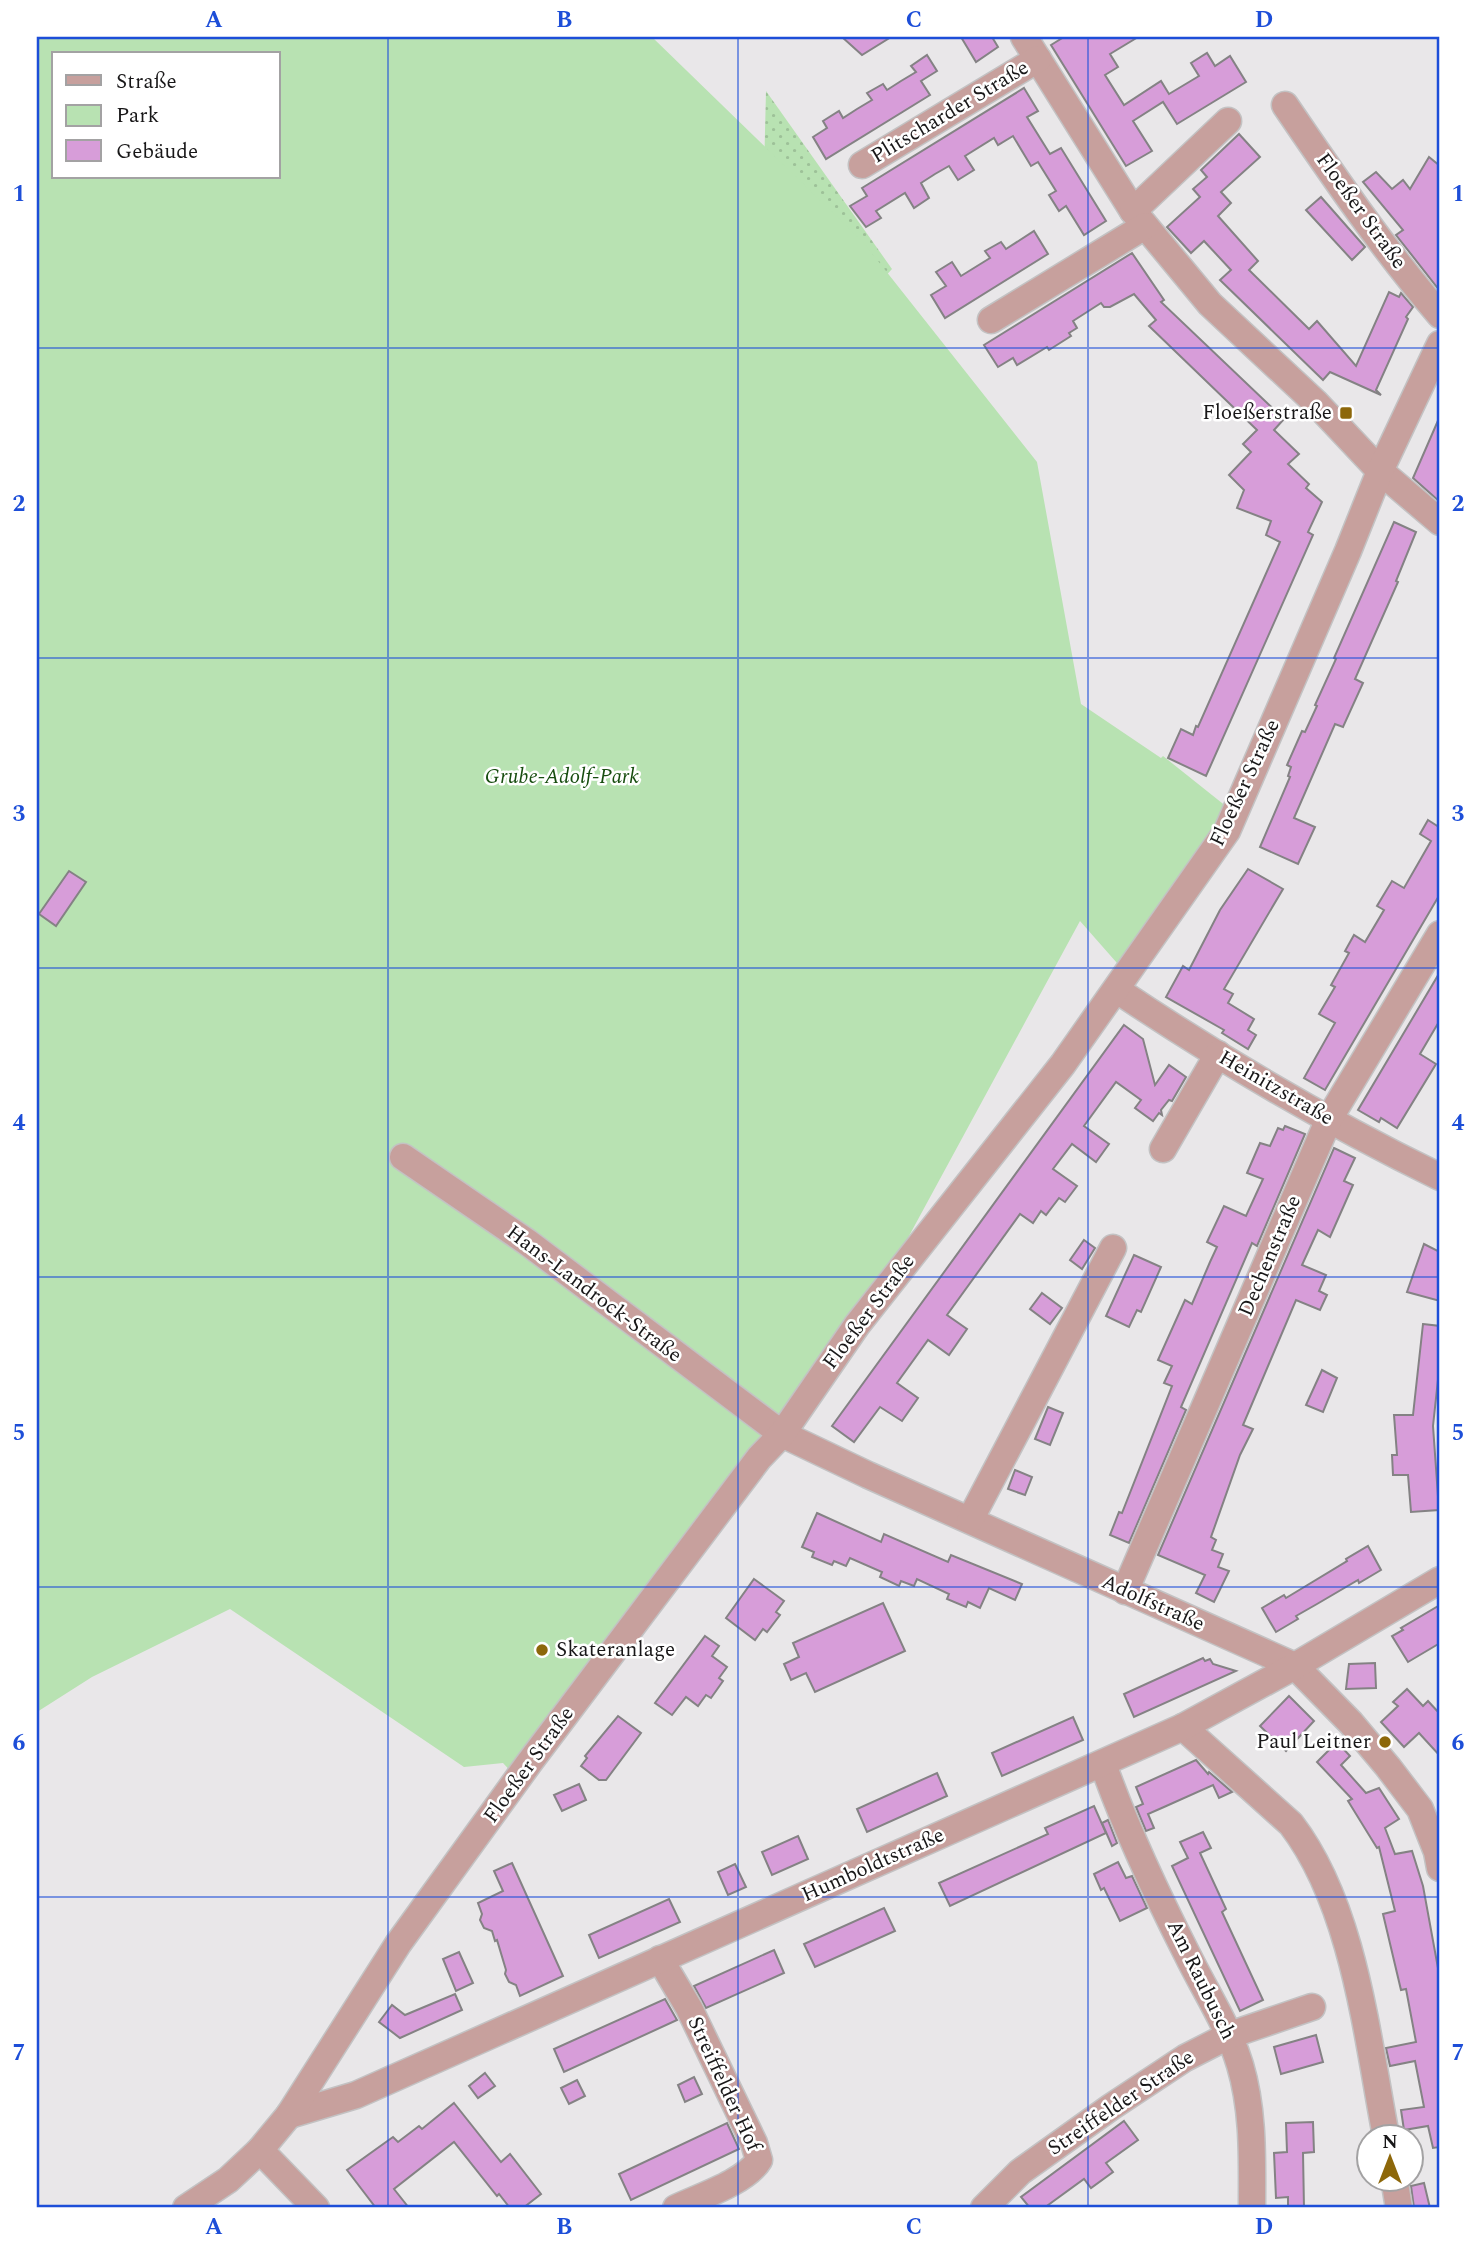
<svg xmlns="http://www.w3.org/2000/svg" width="1477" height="2245" font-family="Spectral,serif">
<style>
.grass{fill:url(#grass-dots)}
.green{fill:#b8e2b2;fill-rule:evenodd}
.building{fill:#d79dd9;stroke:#848284;stroke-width:2}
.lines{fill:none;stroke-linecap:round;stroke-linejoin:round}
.minor-casing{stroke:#c3c2c3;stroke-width:29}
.minor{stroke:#c7a09d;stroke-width:26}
.grid{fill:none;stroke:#1d4ed8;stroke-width:2;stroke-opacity:0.55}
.poi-dot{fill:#8d670a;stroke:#fff;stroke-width:2.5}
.labels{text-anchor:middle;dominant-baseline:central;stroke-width:5;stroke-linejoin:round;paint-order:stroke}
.street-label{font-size:21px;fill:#181718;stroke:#fff}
.poi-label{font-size:21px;fill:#181718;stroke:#fff;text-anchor:end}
.park-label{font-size:21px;font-style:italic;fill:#174d0f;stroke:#fff}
.neatline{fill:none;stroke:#1d4ed8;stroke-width:2.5}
.grid-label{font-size:23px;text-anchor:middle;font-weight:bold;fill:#1d4ed8}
</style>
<defs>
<pattern id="grass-dots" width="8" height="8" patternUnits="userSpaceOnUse" patternTransform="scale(1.75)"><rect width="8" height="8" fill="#b8e2b2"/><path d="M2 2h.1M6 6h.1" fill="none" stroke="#9dc198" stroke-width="1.8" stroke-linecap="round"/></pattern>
</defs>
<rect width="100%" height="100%" fill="#e9e7e9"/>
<!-- grass -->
<path class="grass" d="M766,91L892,269L822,345L763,213Z"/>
<!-- green -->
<path class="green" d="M37,37H652L863,242L1037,462L1081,704L1161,758L1163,756L1227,807L1124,971L1080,921L884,1282L779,1415L515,1776L503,1763L464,1767L230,1609L92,1677L37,1712ZM54,54H278V177H54Z"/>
<!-- building -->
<g class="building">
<path d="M842,37H891L862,55Z"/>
<path d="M961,37H992L998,47L976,62Z"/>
<path d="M1064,37H1138L1110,54L1118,67L1105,75L1124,105L1161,81L1169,94L1199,76L1191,63L1207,53L1215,66L1230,56L1246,82L1177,124L1163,102L1133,121L1152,151L1126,166L1051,45Z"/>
<path d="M927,55L937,71L921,81L930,95L826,159L813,137L827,128L823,121L839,111L843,118L857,109L872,100L867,93L883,84L887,90L901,81L916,72L911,66Z"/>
<path d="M1024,88L1038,111L1027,117L1050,154L1061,148L1106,221L1084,235L1066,206L1059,211L1049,195L1056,191L1038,162L1031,166L1013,136L998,145L994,138L965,156L974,170L958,180L949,166L935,174L921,183L929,198L914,208L905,193L876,211L881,218L866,227L850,206L867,196L862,188Z"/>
<path d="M1239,134L1260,157L1221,192L1231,203L1218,216L1258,261L1249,270L1309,329L1317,321L1356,366L1389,292L1399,297L1401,293L1413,307L1406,317L1408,319L1376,390L1381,395L1330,372L1323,380L1220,280L1231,270L1204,241L1191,253L1167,227L1200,197L1193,189L1207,177L1201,170Z"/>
<path d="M1429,157L1440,166V291L1396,235L1403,230L1363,182L1376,172L1392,189L1403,180L1410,189Z"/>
<path d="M1321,197L1365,247L1352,260L1306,210Z"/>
<path d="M1034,231L1048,254L945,318L931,295L946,286L936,272L952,262L961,276L990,258L985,251L1001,242L1006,249Z"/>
<path d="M1132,253L1164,300L1161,302L1284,419L1274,430L1299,454L1288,464L1309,484L1306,488L1322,502L1308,532L1313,535L1206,776L1168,758L1181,729L1193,735L1196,726L1198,727L1280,542L1266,535L1271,521L1237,508L1244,490L1229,475L1251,452L1243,444L1257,430L1149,326L1156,320L1134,294L1110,307H1104L1101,303L1073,321L1077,328L1069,333L1071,336L1049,350L1047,347L1017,365L1013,358L998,367L984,345Z"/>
<path d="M1440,416V502L1413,478Z"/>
<path d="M1394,522L1416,532L1396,581L1398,582L1355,679L1363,683L1343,727L1335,724L1294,818L1315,827L1298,864L1260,847L1290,777L1288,776L1291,767L1287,765L1302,731L1305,732L1317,706L1315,705L1336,659L1334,658Z"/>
<path d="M1428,820L1439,827L1440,825V894L1325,1090L1304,1078L1335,1023L1319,1014L1335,987L1331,985L1349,953L1345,951L1354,935L1365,942L1384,910L1377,906L1392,881L1404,888L1431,841L1420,834Z"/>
<path d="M1248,869L1283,889L1224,989L1233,994L1228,1003L1254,1019L1248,1030L1256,1035L1248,1049L1222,1033L1224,1030L1166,997L1183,966L1189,970L1220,910Z"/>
<path d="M69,871L86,882L56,926L39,914Z"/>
<path d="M1440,972V1020L1420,1054L1436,1064L1397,1128L1381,1118L1379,1122L1358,1110Z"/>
<path d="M1124,1025L1143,1039L1155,1085L1169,1065L1186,1077L1172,1101L1169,1100L1161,1110L1162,1115L1159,1113L1153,1121L1135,1108L1141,1100L1116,1082L1084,1126L1109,1144L1096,1162L1072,1144L1053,1169L1077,1186L1065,1202L1059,1198L1046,1215L1041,1211L1033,1223L1020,1214L947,1315L967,1329L949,1355L928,1340L897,1383L918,1398L902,1421L880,1407L854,1442L832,1426Z"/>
<path d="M1285,1126L1305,1134L1257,1246L1252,1243L1181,1407L1186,1410L1129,1543L1110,1535L1119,1512L1122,1513L1172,1386L1164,1383L1172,1366L1158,1360L1185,1300L1192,1304L1210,1262L1217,1247L1207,1242L1224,1206L1246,1216L1263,1179L1247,1173L1260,1143L1270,1146L1278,1128L1283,1130Z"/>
<path d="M1334,1148L1355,1158L1344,1181L1353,1185L1330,1237L1318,1230L1302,1265L1326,1275L1319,1291L1327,1295L1320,1310L1296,1300L1243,1425L1253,1429L1240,1455L1211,1537L1216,1540L1212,1550L1223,1554L1218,1567L1229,1571L1214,1602L1196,1593L1205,1575L1158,1555Z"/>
<path d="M1084,1240L1095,1248L1082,1269L1070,1260Z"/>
<path d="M1424,1244L1440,1252V1301L1407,1292Z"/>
<path d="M1134,1255L1161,1267L1141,1312L1137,1310L1129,1327L1106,1316Z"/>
<path d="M1042,1293L1062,1308L1050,1324L1030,1309Z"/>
<path d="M1423,1324L1440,1326V1361L1433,1426L1439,1510L1411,1512L1408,1475H1393L1392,1455H1397L1394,1415H1413Z"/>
<path d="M1322,1370L1337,1378L1323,1412L1306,1405Z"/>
<path d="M1048,1407L1063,1413L1050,1445L1035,1439Z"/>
<path d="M1015,1470L1032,1477L1025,1495L1008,1489Z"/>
<path d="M817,1513L881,1542L884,1534L948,1562L951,1555L1022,1584L1015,1600L989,1588L980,1608L968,1602L966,1607L947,1599L949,1594L917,1579L914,1586L901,1581L899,1586L880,1577L882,1572L850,1558L846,1566L834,1561L832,1565L812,1557L814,1552L802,1547Z"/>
<path d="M1368,1546L1381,1570L1359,1583L1358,1580L1317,1604L1296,1616L1298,1619L1276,1632L1262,1608L1284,1595L1286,1598L1347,1561L1346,1559Z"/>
<path d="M754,1579L784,1601L776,1612L780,1615L767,1632L763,1629L755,1640L726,1618Z"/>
<path d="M883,1603L905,1651L815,1692L806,1673L791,1680L784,1664L799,1657L793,1643Z"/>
<path d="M1440,1605V1643L1408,1662L1392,1636L1403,1630L1401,1628Z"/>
<path d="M705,1636L719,1646L712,1656L727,1667L719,1678L723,1681L711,1698L706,1695L698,1706L686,1697L672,1715L655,1703Z"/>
<path d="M1203,1658L1205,1661L1210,1659L1213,1664L1236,1671L1134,1717L1124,1694Z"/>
<path d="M1375,1663L1376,1688L1346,1689L1349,1664Z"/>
<path d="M1407,1689L1423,1706L1428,1701L1440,1714V1756L1419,1733L1404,1747L1381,1722L1398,1706L1393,1702Z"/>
<path d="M1289,1696L1314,1721L1286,1751L1260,1726Z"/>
<path d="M618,1716L641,1733L606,1780H599L581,1766L587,1758L585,1756Z"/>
<path d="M1073,1717L1083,1740L1002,1776L992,1753Z"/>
<path d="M1337,1742L1350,1756L1341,1765L1366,1793L1379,1788L1399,1819L1385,1828L1395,1854L1412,1851L1423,1886L1440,1979V2147L1433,2148L1428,2126L1404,2130L1401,2110L1424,2107L1415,2061L1390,2066L1386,2048L1416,2042L1406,1989L1401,1990L1383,1914L1395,1911L1379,1847L1377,1848L1348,1801L1352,1799L1317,1762Z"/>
<path d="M1196,1760L1208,1774L1209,1772L1232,1792L1219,1798L1213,1785L1164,1807L1148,1814L1154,1828L1146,1831L1136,1807L1143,1804L1136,1787Z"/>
<path d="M937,1773L947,1796L867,1832L857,1809Z"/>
<path d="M579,1784L586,1800L562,1811L554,1795Z"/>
<path d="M1094,1806L1106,1833L950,1906L939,1883L1048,1834L1045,1828Z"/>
<path d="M1108,1820L1117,1843L1112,1846L1102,1823Z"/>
<path d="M1203,1832L1211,1848L1200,1853L1226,1909L1222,1912L1263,2000L1240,2011L1172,1866L1188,1858L1180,1842Z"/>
<path d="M798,1836L808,1859L772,1875L762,1852Z"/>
<path d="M1118,1862L1126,1878L1132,1876L1147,1908L1120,1921L1104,1888L1101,1890L1094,1874Z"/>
<path d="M512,1863L563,1976L520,1996L516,1985L509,1982L505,1974L506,1970L497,1940L495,1941L492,1931L484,1928L480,1920L482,1914L478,1903L503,1891L494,1871Z"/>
<path d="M735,1864L746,1887L728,1895L718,1872Z"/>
<path d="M669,1899L680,1922L599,1958L589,1935Z"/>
<path d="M884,1908L895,1931L815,1967L804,1944Z"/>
<path d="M774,1950L784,1973L706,2008L694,1986Z"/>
<path d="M459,1952L473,1983L456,1991L443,1959Z"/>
<path d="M455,1994L462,2010L400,2038L379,2022L392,2005L405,2015Z"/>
<path d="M665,1999L677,2020L564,2072L554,2049Z"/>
<path d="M1316,2035L1323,2062L1281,2074L1274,2047Z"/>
<path d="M485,2073L495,2086L478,2098L469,2086Z"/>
<path d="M694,2077L702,2094L685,2102L678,2085Z"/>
<path d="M577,2080L585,2096L569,2104L561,2088Z"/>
<path d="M454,2103L501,2162L510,2154L541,2194L523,2208H510L499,2194L497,2196L454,2142L394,2189L409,2208H376L347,2170L393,2137L398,2142L419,2126L422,2129Z"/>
<path d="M1124,2121L1138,2140L1106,2163L1113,2172L1091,2188L1084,2179L1044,2208H1030L1021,2197Z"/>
<path d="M1313,2122L1314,2152L1303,2153L1304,2208H1288V2197L1276,2198L1274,2153L1287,2152L1286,2123Z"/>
<path d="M727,2123L739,2149L631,2200L619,2174Z"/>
<path d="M1424,2183L1430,2208H1414L1411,2186Z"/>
</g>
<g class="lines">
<!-- minor casing -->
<g class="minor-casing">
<g id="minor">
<path d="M1024,37L1133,211L1210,304L1315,402L1380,471L1440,522"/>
<path d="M1285,105C1334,177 1383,249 1440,315"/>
<path d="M862,165L1038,59"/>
<path d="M1133,211L1228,121"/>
<path d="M991,320L1145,226"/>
<path d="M1117,990C1220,1059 1329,1123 1440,1177"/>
<path d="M1163,1149L1218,1054"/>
<path d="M403,1157L527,1242L782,1434L868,1475L1295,1666L1351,1723L1388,1767L1420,1809L1437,1852L1440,1868"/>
<path d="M970,1520L1113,1248"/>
<path d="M1125,1591L1329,1119L1440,934"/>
<path d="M1183,1727L1291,1824C1354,1906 1367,2037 1386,2136"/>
<path d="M1103,1764C1126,1829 1156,1893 1187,1954C1205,1991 1228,2025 1240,2065C1254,2112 1252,2160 1252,2208"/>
<path d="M660,1959L689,2008L754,2143L759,2160C746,2182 699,2197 676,2208"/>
<path d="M289,2115L356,2095L1183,1727L1295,1666L1440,1580"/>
<path d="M260,2150L316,2208"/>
<path d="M1394,2178L1399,2208"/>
<path d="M186,2208L228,2180L260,2150L289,2115L398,1944L529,1763L759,1458L782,1434L857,1325L1063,1064L1227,831L1348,551L1380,471L1440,344"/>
<path d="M984,2208L1020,2172L1111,2107L1185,2058L1230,2035L1312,2007"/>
</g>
</g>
<!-- minor -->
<use href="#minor" class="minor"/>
</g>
<!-- grid -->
<path class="grid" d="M388,37V2208M738,37V2208M1088,37V2208M37,348H1440M37,658H1440M37,968H1440M37,1277H1440M37,1587H1440M37,1897H1440"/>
<!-- markers -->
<g class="poi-dot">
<rect x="1339" y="406" width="14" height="14" rx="3.5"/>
<circle cx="542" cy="1650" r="7"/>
<circle cx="1385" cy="1742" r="7"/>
</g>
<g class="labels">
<!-- street labels -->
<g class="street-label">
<text transform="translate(950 112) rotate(-31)">Plitscharder Straße</text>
<text transform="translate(1361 211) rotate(54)">Floeßer Straße</text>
<text transform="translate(1245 783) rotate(-65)">Floeßer Straße</text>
<text transform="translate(1276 1088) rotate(30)">Heinitzstraße</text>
<text transform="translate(1270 1256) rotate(-67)">Dechenstraße</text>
<text transform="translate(594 1294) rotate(37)">Hans-Landrock-Straße</text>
<text transform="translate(869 1312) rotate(-53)">Floeßer Straße</text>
<text transform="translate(1153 1603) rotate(24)">Adolfstraße</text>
<text transform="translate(529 1765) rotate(-54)">Floeßer Straße</text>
<text transform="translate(873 1865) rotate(-24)">Humboldtstraße</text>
<text transform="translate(1201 1980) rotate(64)">Am Raubusch</text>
<text transform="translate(724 2084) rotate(65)">Streiffelder Hof</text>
<text transform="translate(1121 2103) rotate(-34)">Streiffelder Straße</text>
</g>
<!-- poi labels -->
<g class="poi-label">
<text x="1332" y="413">Floeßerstraße</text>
<text x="556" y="1650" text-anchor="start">Skateranlage</text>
<text x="1371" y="1742">Paul Leitner</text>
</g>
<!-- park labels -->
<g class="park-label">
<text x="562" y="777">Grube-Adolf-Park</text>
</g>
</g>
<!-- border -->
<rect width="1477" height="2245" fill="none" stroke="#ffffff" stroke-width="77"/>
<!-- legend -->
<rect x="52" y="52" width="228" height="126" fill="#ffffff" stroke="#a3a2a3" stroke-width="2"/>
<rect x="66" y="75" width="35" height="10" fill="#c7a09d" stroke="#a3a2a3" stroke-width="2"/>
<text x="116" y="88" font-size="21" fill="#181718">Straße</text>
<rect x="66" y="105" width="35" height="21" fill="#b8e2b2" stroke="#a3a2a3" stroke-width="2"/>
<text x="116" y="122" font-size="21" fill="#181718">Park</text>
<rect x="66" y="140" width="35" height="21" fill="#d79dd9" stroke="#a3a2a3" stroke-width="2"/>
<text x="116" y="158" font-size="21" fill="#181718">Gebäude</text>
<!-- north arrow -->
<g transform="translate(1390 2158)"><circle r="33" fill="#ffffff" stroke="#a3a2a3" stroke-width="2"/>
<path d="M0-5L12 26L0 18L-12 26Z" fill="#8d670a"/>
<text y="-10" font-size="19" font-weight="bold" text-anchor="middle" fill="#181718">N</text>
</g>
<rect x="38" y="38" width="1400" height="2168" class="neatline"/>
<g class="grid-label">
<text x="214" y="27">A</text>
<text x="564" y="27">B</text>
<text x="914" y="27">C</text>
<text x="1264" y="27">D</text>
<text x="19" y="201">1</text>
<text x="1458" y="201">1</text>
<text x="19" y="511">2</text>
<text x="1458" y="511">2</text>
<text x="19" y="821">3</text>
<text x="1458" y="821">3</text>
<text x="19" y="1130">4</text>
<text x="1458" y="1130">4</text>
<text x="19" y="1440">5</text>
<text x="1458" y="1440">5</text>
<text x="19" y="1750">6</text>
<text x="1458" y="1750">6</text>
<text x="19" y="2060">7</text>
<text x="1458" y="2060">7</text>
<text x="214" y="2234">A</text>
<text x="564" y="2234">B</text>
<text x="914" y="2234">C</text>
<text x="1264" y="2234">D</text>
</g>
</svg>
